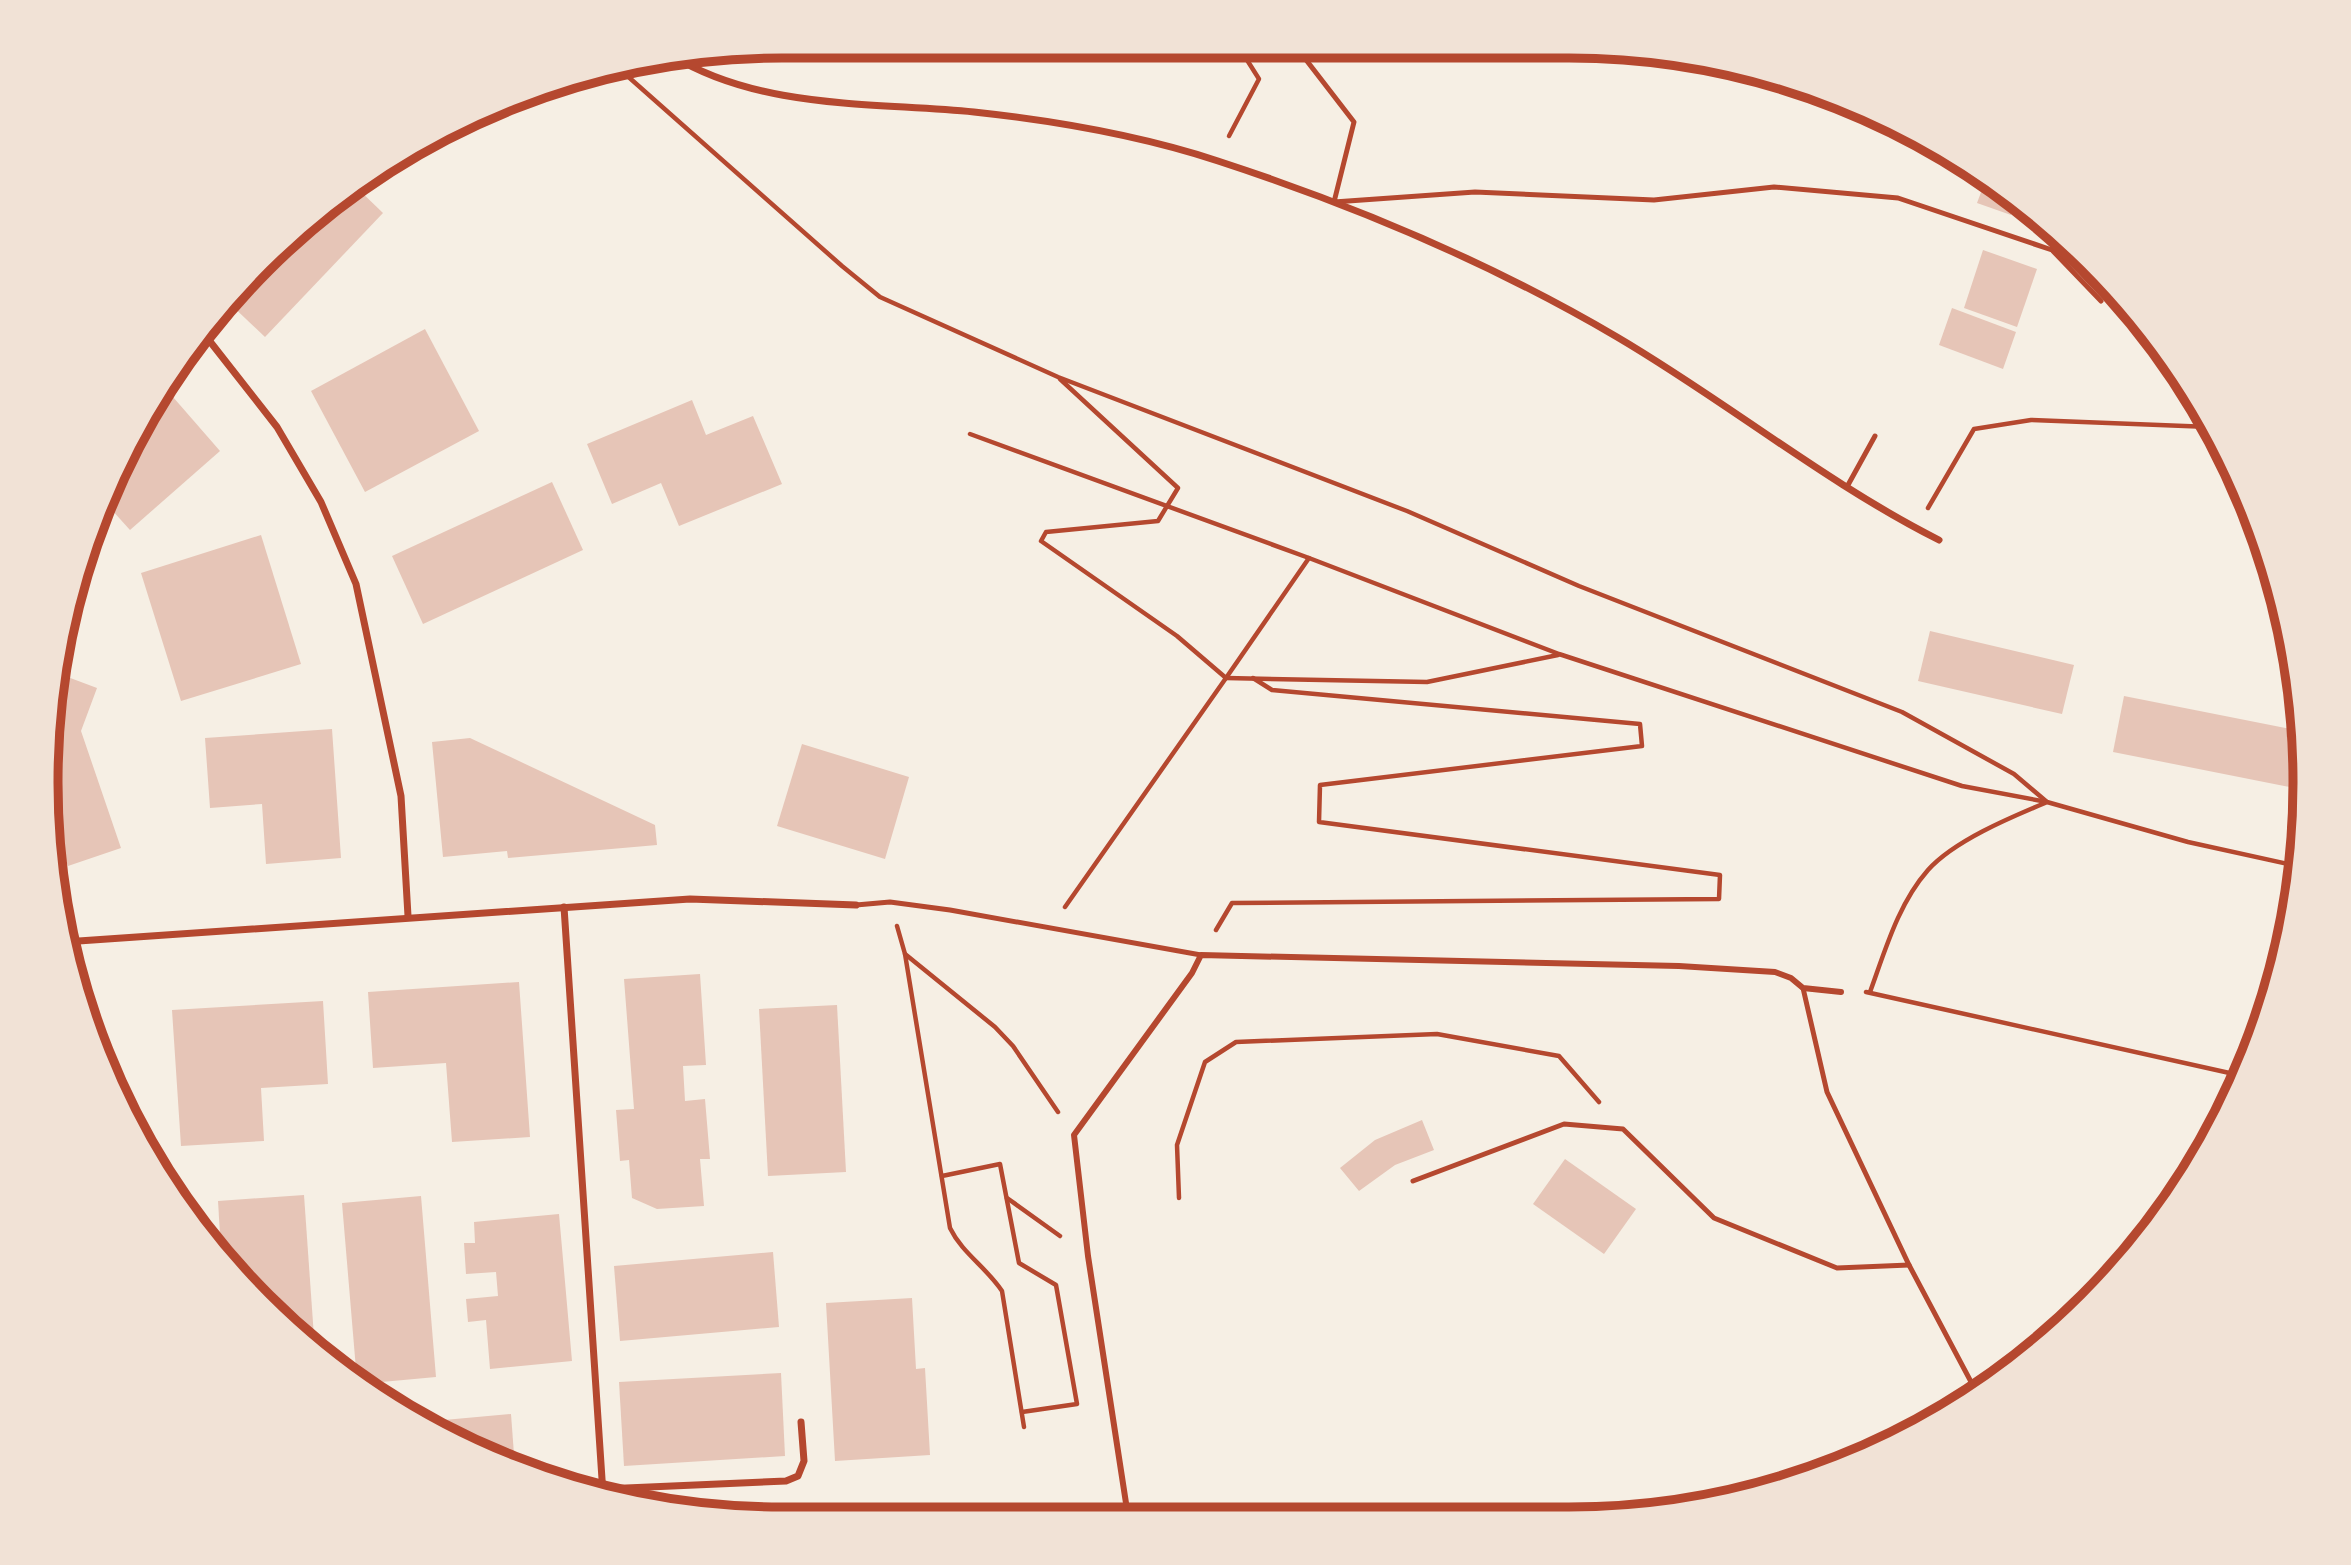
<svg xmlns="http://www.w3.org/2000/svg" width="2351" height="1565" font-family="'Libre Baskerville',serif">
<style>
.building{fill:#e6c5b7}
.lines{fill:none;stroke-linecap:round;stroke-linejoin:round}
.path{stroke:#b5482f;stroke-width:4.5}
.service{stroke:#b5482f;stroke-width:5}
.pedestrian{stroke:#b5482f;stroke-width:6}
.minor{stroke:#b5482f;stroke-width:7}
.rim{fill:none;stroke:#b5482f;stroke-width:9}
</style>
<rect width="100%" height="100%" fill="#f6efe4"/>
<!-- building -->
<g class="building">
<path d="M1986,179L2017,197L2011,215L1977,203Z"/>
<path d="M354,185L383,213L265,337L227,301L262,261Z"/>
<path d="M1983,250L2037,269L2017,327L1964,308Z"/>
<path d="M1952,308L2016,332L2003,369L1939,345Z"/>
<path d="M425,329L479,431L365,492L311,391Z"/>
<path d="M166,389L220,451L130,530L102,499Z"/>
<path d="M692,400L706,435L753,416L782,484L679,526L661,483L612,504L587,444Z"/>
<path d="M552,482L583,550L423,624L392,556Z"/>
<path d="M261,535L301,664L181,701L141,573Z"/>
<path d="M1930,631L2074,665L2062,714L1918,681Z"/>
<path d="M57,673L97,688L81,731L121,848L68,866L53,824L47,734Z"/>
<path d="M2124,696L2300,731L2305,790L2113,752Z"/>
<path d="M332,729L341,858L266,864L262,804L210,808L205,738Z"/>
<path d="M470,738L655,825L657,845L508,858L507,851L443,857L432,742Z"/>
<path d="M802,744L909,777L885,859L777,826Z"/>
<path d="M700,974L706,1065L683,1066L685,1101L705,1099L710,1159H700L704,1206L657,1209L632,1198L629,1160L620,1161L616,1110L634,1109L624,979Z"/>
<path d="M519,982L530,1137L452,1142L446,1063L373,1068L368,992Z"/>
<path d="M323,1001L328,1084L261,1088L264,1141L181,1146L172,1010Z"/>
<path d="M837,1005L846,1172L768,1176L759,1009Z"/>
<path d="M1422,1120L1434,1150L1395,1165L1359,1191L1340,1168L1375,1140Z"/>
<path d="M1565,1159L1636,1209L1604,1254L1533,1204Z"/>
<path d="M304,1195L315,1351L262,1304L221,1251L218,1201Z"/>
<path d="M421,1196L436,1377L360,1384L357,1381L342,1203Z"/>
<path d="M559,1214L572,1361L490,1369L486,1320L468,1322L466,1299L498,1296L496,1272L466,1274L464,1243H475L474,1222Z"/>
<path d="M773,1252L779,1327L620,1341L614,1266Z"/>
<path d="M912,1298L916,1369L925,1368L930,1455L835,1461L826,1303Z"/>
<path d="M781,1373L785,1456L624,1466L619,1382Z"/>
<path d="M511,1414L515,1468L456,1443L422,1422Z"/>
<path d="M928,1503L929,1515L840,1514V1512Z"/>
</g>
<g class="lines">
<!-- path -->
<g class="path">
<path d="M626,66L624,73L842,266L880,297L1058,377L1407,511L1579,586L1902,712L2014,774L2047,802L2188,842L2297,866"/>
<path d="M1229,136L1259,79L1242,52"/>
<path d="M1060,379L1178,488L1158,521L1046,532L1041,541L1177,636L1226,678L1065,907"/>
<path d="M970,434L1309,558"/>
<path d="M1928,508L1974,429L2031,420L2210,427"/>
<path d="M1226,678L1309,558L1559,654L1962,786L2047,802"/>
<path d="M1226,678L1427,682L1558,655"/>
<path d="M897,926L905,954L995,1027L1013,1046L1058,1112"/>
<path d="M1216,930L1232,903L1719,899L1720,875L1319,822L1320,785L1642,746L1640,724L1272,690L1253,678"/>
<path d="M905,954L950,1228C962,1253 986,1267 1002,1291L1024,1427"/>
<path d="M1866,992L2243,1076"/>
<path d="M1870,992C1885,951 1898,904 1928,870C1954,841 2009,818 2045,803"/>
<path d="M942,1176L1000,1164L1019,1263L1056,1285L1077,1404L1022,1412"/>
<path d="M1007,1198L1060,1236"/>
<path d="M1179,1198L1177,1145L1205,1062L1236,1042L1437,1034L1559,1056L1599,1102"/>
</g>
<!-- service -->
<g class="service">
<path d="M1300,52L1354,122L1334,202L1475,192L1654,200L1774,187L1898,198L2052,250L2101,301"/>
<path d="M1848,485L1875,436"/>
<path d="M856,905L890,902L950,910L1201,955"/>
<path d="M1803,988L1827,1092L1909,1265L1978,1395"/>
<path d="M1413,1181L1564,1124L1623,1129L1714,1218L1837,1268L1909,1265"/>
</g>
<!-- pedestrian -->
<path class="pedestrian" d="M1128,1516L1088,1256L1074,1135L1192,973L1201,955L1679,966L1775,972L1791,978L1803,988L1841,992"/>
<!-- minor -->
<g class="minor">
<path d="M671,55C760,110 873,102 974,112C1057,121 1139,135 1218,161C1356,206 1491,263 1617,337C1726,401 1826,483 1939,540"/>
<path d="M201,330L277,427L321,502L356,584L401,796L408,916"/>
<path d="M564,907L603,1494"/>
<path d="M64,942L690,899L856,905"/>
<path d="M603,1489L786,1481L798,1476L804,1461L801,1422"/>
</g>
</g>
<!-- crop -->
<path d="M0 0H2351V1565H0ZM782 58H1569A724 724 0 0 1 2293 782V783A724 724 0 0 1 1569 1507H782A724 724 0 0 1 58 783V782A724 724 0 0 1 782 58Z" fill="#f1e2d6" fill-rule="evenodd"/>
<path class="rim" d="M782 58H1569A724 724 0 0 1 2293 782V783A724 724 0 0 1 1569 1507H782A724 724 0 0 1 58 783V782A724 724 0 0 1 782 58Z"/>
</svg>
